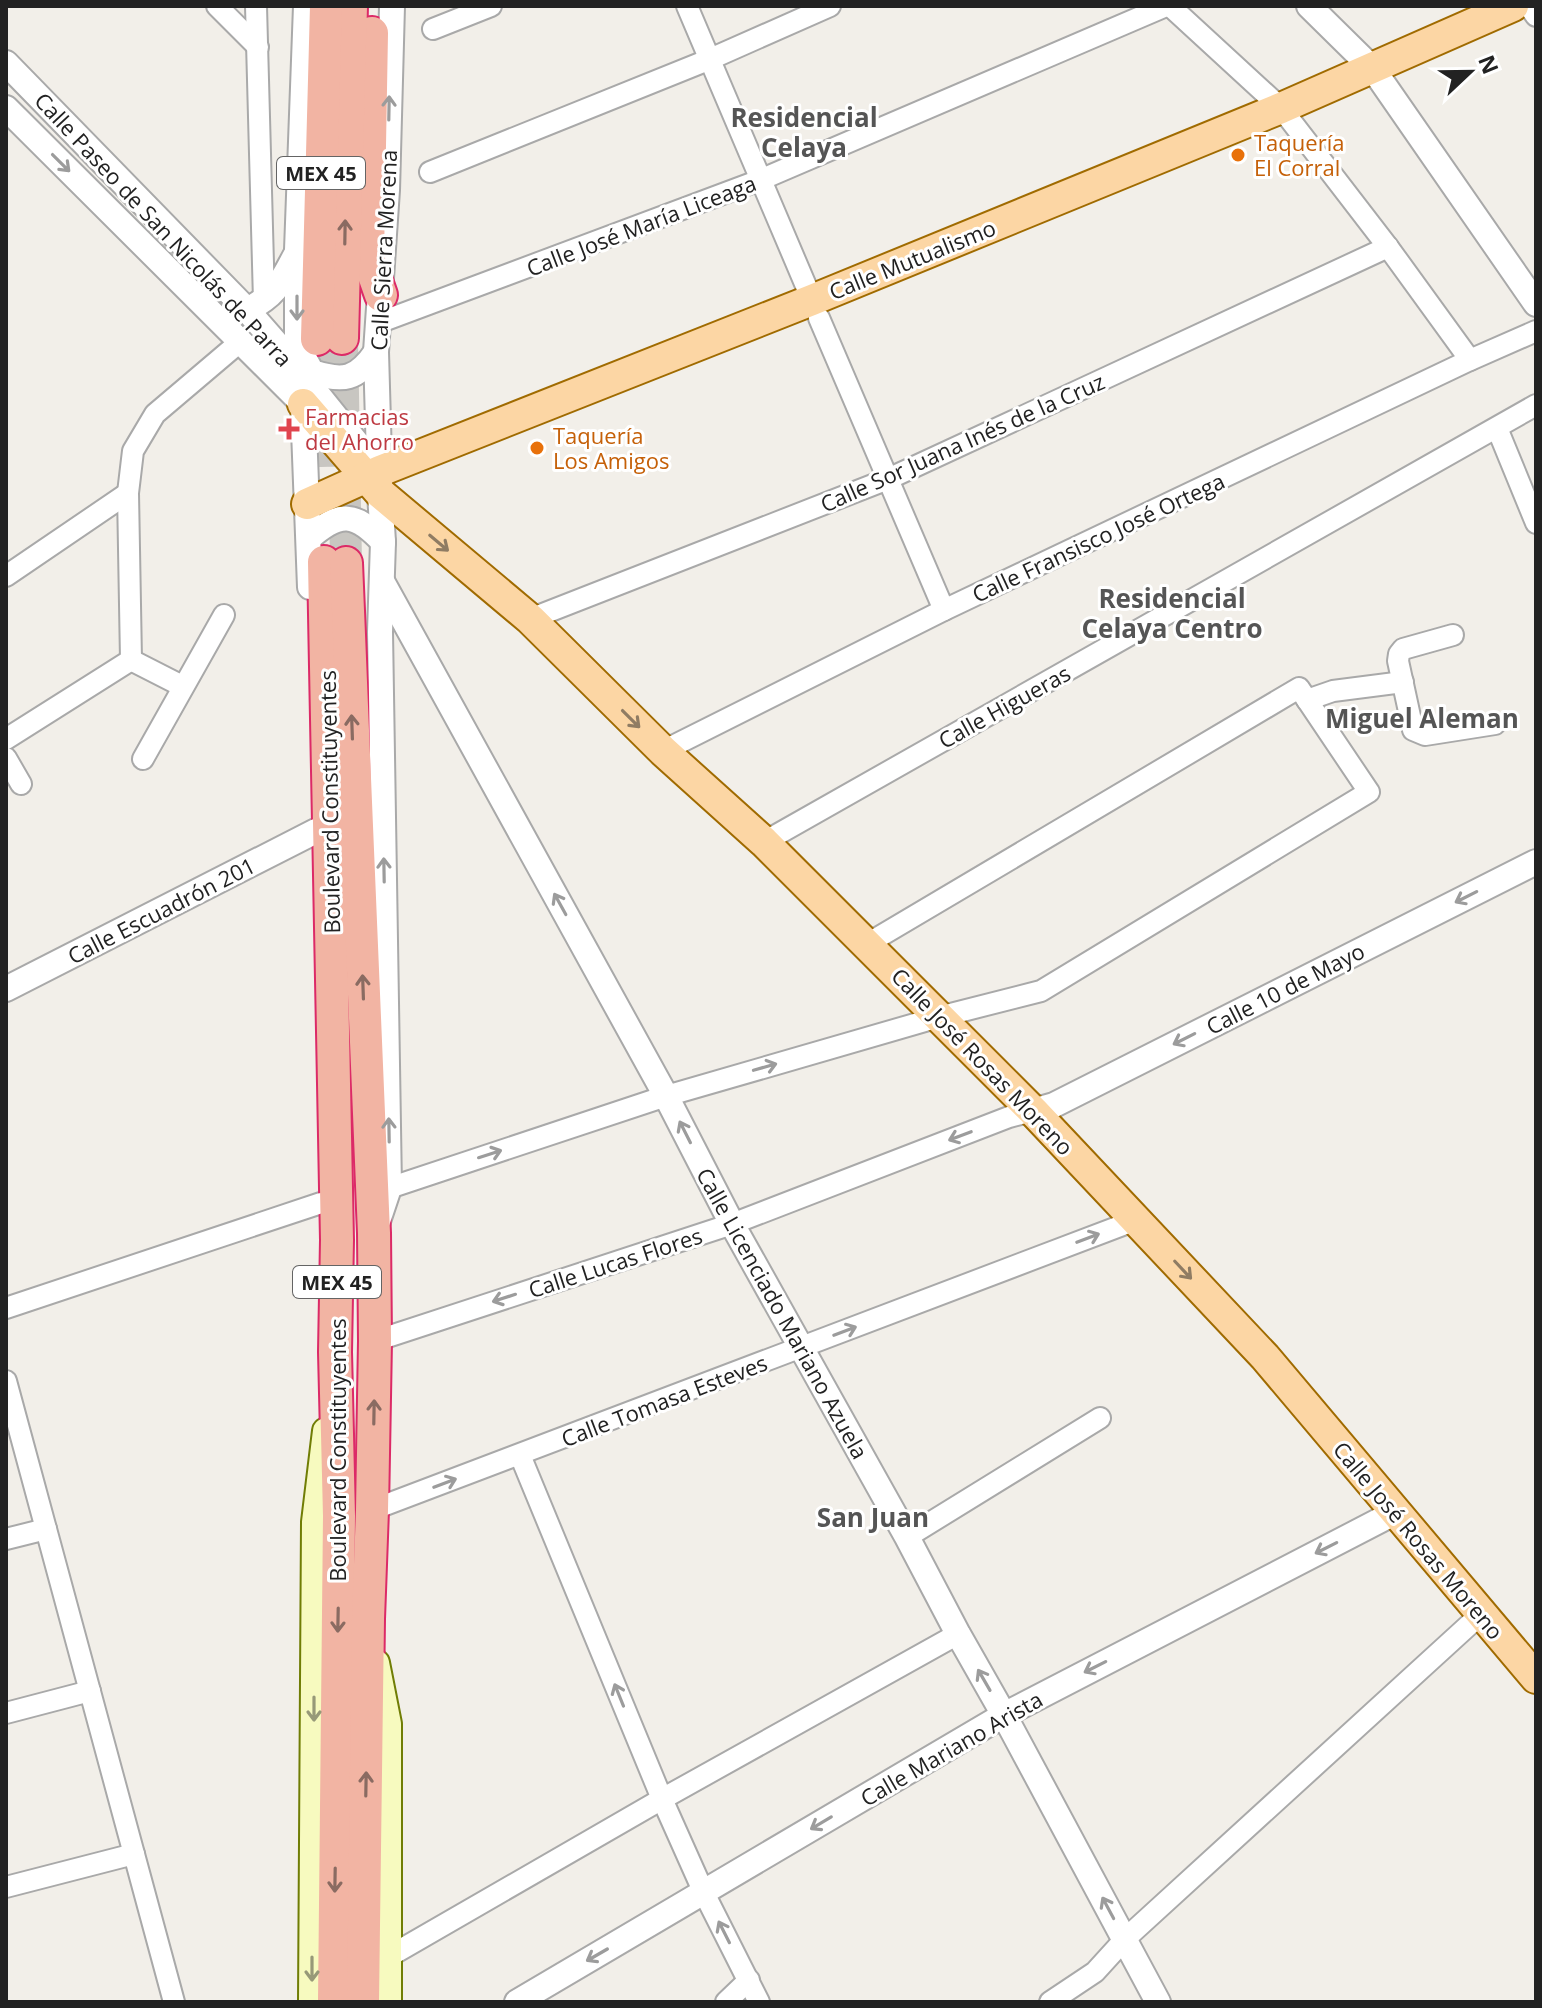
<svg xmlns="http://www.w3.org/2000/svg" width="1542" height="2008" font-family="'Open Sans',sans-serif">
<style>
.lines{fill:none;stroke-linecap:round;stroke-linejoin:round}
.trunk-tunnel{stroke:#c8c6c1;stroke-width:32;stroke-dasharray:32 16;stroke-linecap:butt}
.minor-casing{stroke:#a9a9a9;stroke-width:24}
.tertiary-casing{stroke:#a9a9a9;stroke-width:28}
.secondary-casing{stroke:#707d05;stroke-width:30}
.primary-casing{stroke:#a06b00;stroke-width:34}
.trunk-casing{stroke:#dc2a67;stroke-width:36}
.minor{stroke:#fff;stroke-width:20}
.tertiary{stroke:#fff;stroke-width:24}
.secondary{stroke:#f7fabf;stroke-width:26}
.primary{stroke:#fcd6a4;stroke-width:30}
.trunk{stroke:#f2b4a3;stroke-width:32}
.oneway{stroke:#9c9c9c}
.oneway2{stroke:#8a6b62}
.oneway3{stroke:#8f7c63}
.oneway4{stroke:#979978}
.food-dot{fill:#e8710a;stroke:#fff;stroke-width:3}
.health-dot{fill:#e0444e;stroke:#fff;stroke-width:3}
.labels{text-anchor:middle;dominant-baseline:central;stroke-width:6;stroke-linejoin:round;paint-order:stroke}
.shield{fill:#fff;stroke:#646464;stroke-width:2}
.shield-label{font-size:20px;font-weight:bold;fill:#222}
.food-label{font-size:22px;fill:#c56008;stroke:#fff;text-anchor:start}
.street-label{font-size:22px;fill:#222;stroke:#fff}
.health-label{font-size:22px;fill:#be3a42;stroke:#fff;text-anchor:start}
.quarter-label{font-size:26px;font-weight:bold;fill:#555;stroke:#fff}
</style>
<rect width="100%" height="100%" fill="#f2efe9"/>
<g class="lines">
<!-- trunk-tunnel -->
<g class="trunk-tunnel">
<path d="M342,338L346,563"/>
<path d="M317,339L323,524"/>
</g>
<!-- minor casing -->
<g class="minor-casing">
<g id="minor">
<path d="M217,6L258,47"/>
<path d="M256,6L264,301"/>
<path d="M687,6L812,300"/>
<path d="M1170,6L1281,108L1388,247L1470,360"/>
<path d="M1529,6L1536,16"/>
<path d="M433,29L491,6"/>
<path d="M430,172L708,60L830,6"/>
<path d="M819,318L944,610"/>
<path d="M378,323L760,180L1166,6"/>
<path d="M1497,428L1536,523"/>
<path d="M6,576L128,493"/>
<path d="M530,619L888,479L1388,247"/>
<path d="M1453,635L1403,649L1399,654L1398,661L1413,730L1425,735L1495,724"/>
<path d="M131,660L128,493L133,451L155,414L241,341"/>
<path d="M131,660L182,686"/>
<path d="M1307,700L1333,691L1403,682"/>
<path d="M6,739L131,660"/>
<path d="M663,751L944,610L1470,360L1536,331"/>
<path d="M6,758L21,784"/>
<path d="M143,759L224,615"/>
<path d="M764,842L1536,405"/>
<path d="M389,1188L666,1096L939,1017L1041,991L1369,792L1299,688L867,944"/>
<path d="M6,1308L321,1203"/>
<path d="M375,1341L732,1224L1009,1117L1033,1111"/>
<path d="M6,1381L174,2002"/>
<path d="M520,1455L662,1799L704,1893L759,2002"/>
<path d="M372,1510L1136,1220"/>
<path d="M907,1537L1100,1418"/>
<path d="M6,1539L46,1529"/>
<path d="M6,1713L90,1691"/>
<path d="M6,1887L134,1854"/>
<path d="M388,1957L662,1799L958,1634"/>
<path d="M726,2002L749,1980"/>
<path d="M1050,2002L1095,1972L1125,1939L1481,1614"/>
</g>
</g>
<!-- tertiary casing -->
<g class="tertiary-casing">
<g id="tertiary">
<path d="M306,6L297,250V345L303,404L310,587"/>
<path d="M1309,6L1373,69L1536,304"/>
<path d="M6,63L247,310L283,351L377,468"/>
<path d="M6,108L303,404"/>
<path d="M247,310C276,295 280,284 295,256"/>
<path d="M302,354L312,372C343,382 357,380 376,352"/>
<path d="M309,538C340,511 355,512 383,542"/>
<path d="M383,583L666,1096L732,1224L907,1537L958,1634L1004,1715L1158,2002"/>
<path d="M6,989L316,831"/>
<path d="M1033,1111L1054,1105L1536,862"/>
<path d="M378,1221L389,1188L380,632L383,542L380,493L376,352L387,190L392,6"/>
<path d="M517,2002L1004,1715L1396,1512"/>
</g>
</g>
<!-- secondary casing -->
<g class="secondary-casing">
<g id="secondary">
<path d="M376,1663L388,1724V2002"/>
<path d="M312,2002L315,1522L326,1431"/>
</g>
</g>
<!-- primary casing -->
<g class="primary-casing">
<g id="primary">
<path d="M303,404L380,493L530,619L663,751L764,842L1033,1111L1265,1357L1536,1678"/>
<path d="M307,504L380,471L812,300L1281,108L1513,6"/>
</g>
</g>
<!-- trunk casing -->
<g class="trunk-casing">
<g id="trunk">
<path d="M372,33L368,258L381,295"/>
<path d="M342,338L351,6"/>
<path d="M317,339L326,6"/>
<path d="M324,562L337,1240L335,1352L339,1516L334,2002"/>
<path d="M346,563L374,1233L375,1341L372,1510L368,1619L363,2002"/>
</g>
</g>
<!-- minor -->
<use href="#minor" class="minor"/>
<!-- tertiary -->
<use href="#tertiary" class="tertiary"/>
<!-- secondary -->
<use href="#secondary" class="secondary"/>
<!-- primary -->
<use href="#primary" class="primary"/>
<!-- trunk -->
<use href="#trunk" class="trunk"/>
</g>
<!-- one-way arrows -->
<defs><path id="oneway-shaft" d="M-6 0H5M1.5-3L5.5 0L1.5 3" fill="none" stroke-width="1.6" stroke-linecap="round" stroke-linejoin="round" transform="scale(2)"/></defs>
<g class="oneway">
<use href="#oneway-shaft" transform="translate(389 108) rotate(-89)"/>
<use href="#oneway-shaft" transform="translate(61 163) rotate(45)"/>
<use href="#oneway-shaft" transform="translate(297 308) rotate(90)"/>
<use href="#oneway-shaft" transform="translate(384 870) rotate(-91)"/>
<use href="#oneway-shaft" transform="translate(1466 897) rotate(153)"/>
<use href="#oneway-shaft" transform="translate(560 904) rotate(-119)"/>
<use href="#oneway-shaft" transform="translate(1184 1039) rotate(153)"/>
<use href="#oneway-shaft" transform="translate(765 1067) rotate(-16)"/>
<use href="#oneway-shaft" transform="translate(389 1130) rotate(-91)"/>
<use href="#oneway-shaft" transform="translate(685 1132) rotate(-117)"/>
<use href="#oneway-shaft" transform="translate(960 1136) rotate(159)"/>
<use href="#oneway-shaft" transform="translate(490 1154) rotate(-18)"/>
<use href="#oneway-shaft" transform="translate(1088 1238) rotate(-21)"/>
<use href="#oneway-shaft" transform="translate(504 1298) rotate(162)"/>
<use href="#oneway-shaft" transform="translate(845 1331) rotate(-21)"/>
<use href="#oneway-shaft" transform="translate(445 1483) rotate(-21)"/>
<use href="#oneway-shaft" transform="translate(1326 1548) rotate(153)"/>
<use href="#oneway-shaft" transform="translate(1095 1667) rotate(153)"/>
<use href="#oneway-shaft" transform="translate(984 1680) rotate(-120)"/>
<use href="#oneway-shaft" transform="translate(619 1695) rotate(-112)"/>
<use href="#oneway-shaft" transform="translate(821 1823) rotate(149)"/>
<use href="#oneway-shaft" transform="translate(1108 1908) rotate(-118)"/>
<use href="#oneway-shaft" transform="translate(724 1932) rotate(-117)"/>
<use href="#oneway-shaft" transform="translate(597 1955) rotate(150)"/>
</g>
<g class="oneway2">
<use href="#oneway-shaft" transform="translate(345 232) rotate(-89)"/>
<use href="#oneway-shaft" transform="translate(352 727) rotate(-92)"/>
<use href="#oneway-shaft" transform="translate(363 987) rotate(-92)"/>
<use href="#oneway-shaft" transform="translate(374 1412) rotate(-89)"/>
<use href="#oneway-shaft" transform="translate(338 1620) rotate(91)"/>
<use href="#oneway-shaft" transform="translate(366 1784) rotate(-89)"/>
<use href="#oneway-shaft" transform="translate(335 1880) rotate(91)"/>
</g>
<g class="oneway3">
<use href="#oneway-shaft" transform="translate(439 543) rotate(40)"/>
<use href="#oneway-shaft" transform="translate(631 719) rotate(45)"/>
<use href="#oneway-shaft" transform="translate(1183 1270) rotate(47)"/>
</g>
<g class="oneway4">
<use href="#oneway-shaft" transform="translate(314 1709) rotate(90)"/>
<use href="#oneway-shaft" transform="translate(312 1969) rotate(90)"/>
</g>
<!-- markers -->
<g class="food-dot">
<circle cx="1238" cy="155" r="8"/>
<circle cx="537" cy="448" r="8"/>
</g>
<path class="health-dot" d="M285 417h8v8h8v8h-8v8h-8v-8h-8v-8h8z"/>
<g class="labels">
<!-- shield labels -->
<g class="shield">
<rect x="277" y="157" width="88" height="32" rx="6"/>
<rect x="293" y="1266" width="88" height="32" rx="6"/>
</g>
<g class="shield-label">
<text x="321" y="173">MEX 45</text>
<text x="337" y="1282">MEX 45</text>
</g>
<!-- food labels -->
<g class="food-label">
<text x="1254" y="142">Taquería<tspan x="1254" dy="25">El Corral</tspan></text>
<text x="553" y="435">Taquería<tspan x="553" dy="25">Los Amigos</tspan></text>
</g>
<!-- street labels -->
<g class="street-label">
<text transform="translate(641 225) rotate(-21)">Calle José María Liceaga</text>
<text transform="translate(164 229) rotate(47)">Calle Paseo de San Nicolás de Parra</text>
<text transform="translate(383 250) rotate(-87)">Calle Sierra Morena</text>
<text transform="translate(912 259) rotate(-22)">Calle Mutualismo</text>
<text transform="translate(962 442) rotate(-24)">Calle Sor Juana Inés de la Cruz</text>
<text transform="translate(1098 537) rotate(-25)">Calle Fransisco José Ortega</text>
<text transform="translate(1004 706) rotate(-29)">Calle Higueras</text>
<text transform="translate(329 802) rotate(-91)">Boulevard Constituyentes</text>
<text transform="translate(161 910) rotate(-27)">Calle Escuadrón 201</text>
<text transform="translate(1285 988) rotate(-27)">Calle 10 de Mayo</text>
<text transform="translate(983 1061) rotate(46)">Calle José Rosas Moreno</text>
<text transform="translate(615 1262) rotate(-18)">Calle Lucas Flores</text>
<text transform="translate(783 1313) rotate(61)">Calle Licenciado Mariano Azuela</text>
<text transform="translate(664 1400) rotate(-21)">Calle Tomasa Esteves</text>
<text transform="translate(337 1450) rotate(-90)">Boulevard Constituyentes</text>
<text transform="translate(1419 1540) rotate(50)">Calle José Rosas Moreno</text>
<text transform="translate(951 1748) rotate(-30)">Calle Mariano Arista</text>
</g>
<!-- health labels -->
<g class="health-label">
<text x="305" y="416">Farmacias<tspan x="305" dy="25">del Ahorro</tspan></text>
</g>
<!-- quarter labels -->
<g class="quarter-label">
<text x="804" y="117">Residencial<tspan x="804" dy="30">Celaya</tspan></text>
<text x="1172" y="598">Residencial<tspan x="1172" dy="30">Celaya Centro</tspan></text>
<text x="1422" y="718">Miguel Aleman</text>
<text x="873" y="1517">San Juan</text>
</g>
</g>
<!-- border -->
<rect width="1542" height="2008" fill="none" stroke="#222222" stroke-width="16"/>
<!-- north arrow -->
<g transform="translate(1470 72) rotate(68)" stroke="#ffffff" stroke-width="6" paint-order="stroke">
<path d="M0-6L14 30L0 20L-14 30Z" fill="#222222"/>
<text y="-12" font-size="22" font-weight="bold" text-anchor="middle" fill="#222222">N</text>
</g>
</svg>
